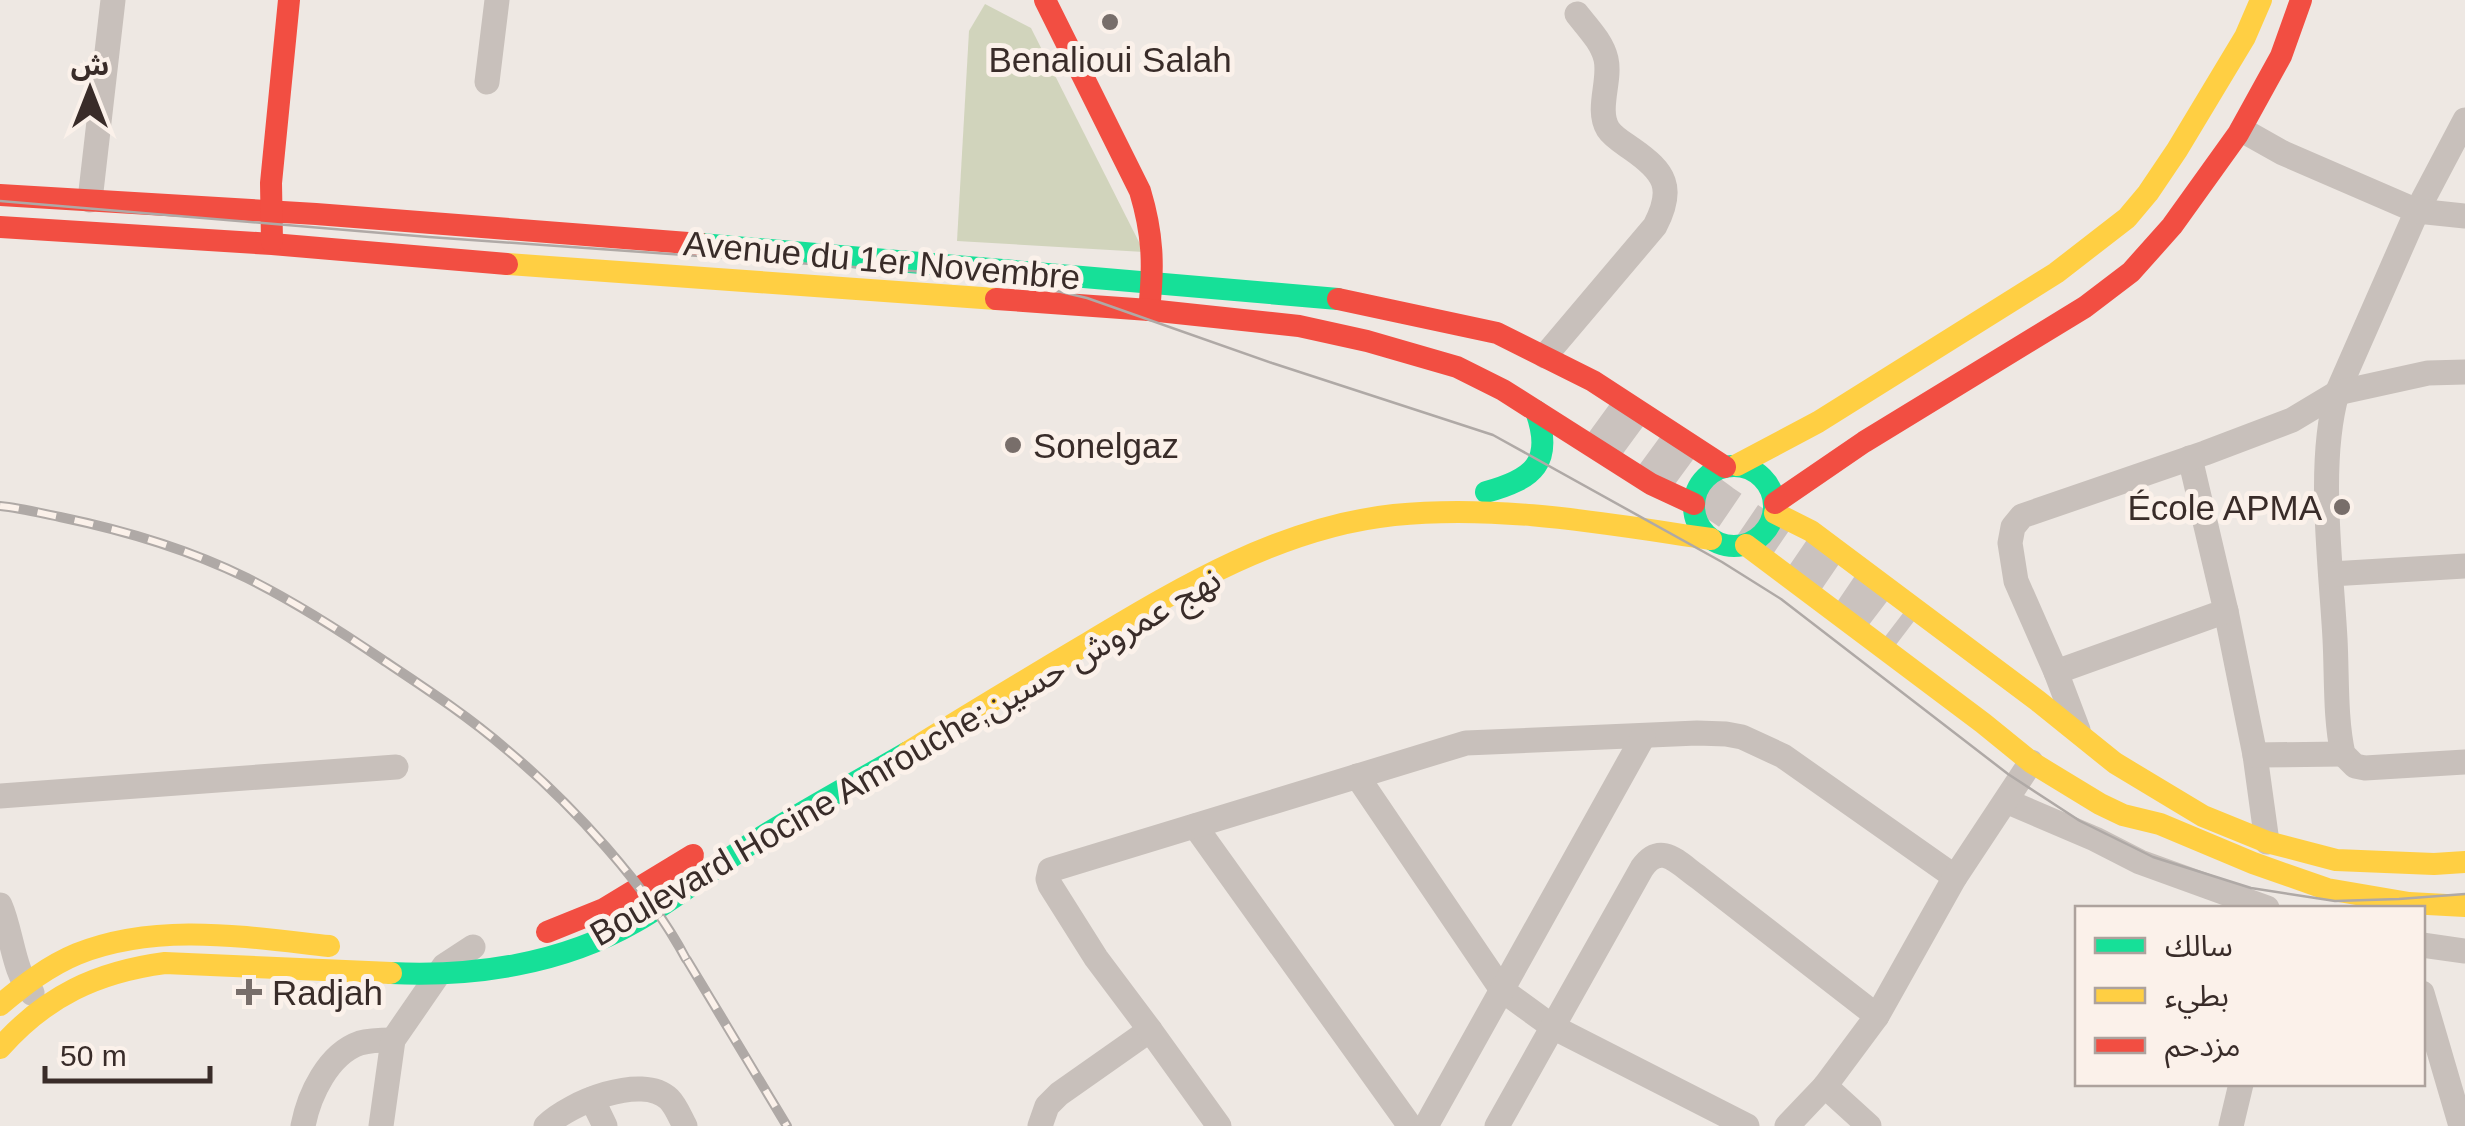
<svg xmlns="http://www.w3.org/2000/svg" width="2465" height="1126" font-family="Arial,'Noto Sans Arabic',sans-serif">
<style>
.green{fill:#d1d4bc}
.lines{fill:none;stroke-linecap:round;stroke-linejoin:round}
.primary-tunnel{stroke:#cac2be;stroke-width:40;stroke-dasharray:40 20;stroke-linecap:butt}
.street{stroke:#c8c0bb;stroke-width:25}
.fast{stroke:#16e098;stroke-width:22}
.slow{stroke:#ffcf43;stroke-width:22}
.jam{stroke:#f24e42;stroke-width:22}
.tram{stroke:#afa9a6;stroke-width:2.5}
.rail-casing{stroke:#afa9a6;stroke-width:10}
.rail{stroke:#fbf1ea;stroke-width:6;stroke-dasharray:19;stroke-linecap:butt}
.poi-dot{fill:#786e6a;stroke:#fbf1ea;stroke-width:4}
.labels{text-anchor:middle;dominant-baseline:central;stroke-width:10;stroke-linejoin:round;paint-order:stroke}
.poi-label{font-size:35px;fill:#392c29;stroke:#fbf1ea;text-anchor:start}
.street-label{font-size:35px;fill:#392c29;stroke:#fbf1ea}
</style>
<rect width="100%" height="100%" fill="#eee8e3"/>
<!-- green -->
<path class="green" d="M985,4L1031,28L1144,252L957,241L969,31Z"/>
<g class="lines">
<!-- primary-tunnel -->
<path class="primary-tunnel" d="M1601,416L1721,504L1858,597L1905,633"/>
<!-- street -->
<g class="street">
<path d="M487,82L497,0"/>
<path d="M2465,120L2417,211L2337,393C2317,464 2331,564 2335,639C2337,676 2335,718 2343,754L2355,766L2365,768L2465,762"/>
<path d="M2242,130L2283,153L2417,211L2465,216"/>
<path d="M90,200L113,0"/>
<path d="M1545,356L1655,226C1675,188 1665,172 1632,149C1625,144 1613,137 1608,129C1596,109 1611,81 1606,59C1602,42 1588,28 1577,14"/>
<path d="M2331,574L2465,566"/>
<path d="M2226,611L2255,755L2267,842"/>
<path d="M2056,672L2226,611L2190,458"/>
<path d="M2078,730L2056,672L2016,581L2010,543L2013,527L2022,516L2205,453L2292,420L2337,393L2428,373L2465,372"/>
<path d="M2255,755L2343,754"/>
<path d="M1357,776L1502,990L1553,1027L1747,1126"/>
<path d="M0,796L396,767"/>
<path d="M2006,801L2095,839L2140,862L2267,908"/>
<path d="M1195,826L1410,1126"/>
<path d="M0,905C12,932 13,972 32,993"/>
<path d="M2422,945L2465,951"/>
<path d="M2422,993L2461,1126"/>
<path d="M1825,1086L1869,1126"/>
<path d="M592,1099L605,1126"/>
<path d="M303,1126C309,1095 328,1054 360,1043C370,1040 382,1040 393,1040"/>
<path d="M381,1126L393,1040L444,966L473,947"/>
<path d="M546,1126C569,1103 642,1073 669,1099C676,1106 680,1117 685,1126"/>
<path d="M1040,1126L1047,1106L1059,1094L1150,1030"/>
<path d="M1219,1126L1150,1030L1096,958L1050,885L1048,879L1050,870L1466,743L1697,733L1726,734L1742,737L1783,756L1955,877"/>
<path d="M1426,1126L1643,737"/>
<path d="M1497,1126L1642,868C1661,841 1678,863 1698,877L1877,1016"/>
<path d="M1787,1126L1825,1086L1877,1016L1955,877L2031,762"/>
<path d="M2231,1126L2241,1084"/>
</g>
<!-- fast -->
<g class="fast">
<path d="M701,244L1338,299"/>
<circle cx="1734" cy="506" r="40"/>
<path d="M1486,492C1534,479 1554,462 1536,411"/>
<path d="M391,973C474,977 562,964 635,922C675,899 711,870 749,845C800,812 855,783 908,752"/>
</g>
<!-- slow -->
<g class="slow">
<path d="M507,264L996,299"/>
<path d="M1737,465L1818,422L2056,273L2127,218L2148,193L2177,150L2245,37L2261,0"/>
<path d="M1775,513L1811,531L2038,701L2115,763L2203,816L2267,842L2336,860L2434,864L2465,862"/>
<path d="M1746,545L1983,723L2031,762L2100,804L2123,815L2160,824L2253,863L2327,889L2409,903L2465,906"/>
<path d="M908,752C966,716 1024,681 1083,646C1180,588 1280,527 1394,515C1500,504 1607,524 1711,539"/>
<path d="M0,1005C24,985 48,966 77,954C157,922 246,937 329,946"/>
<path d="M0,1048C46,996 97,972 165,963L391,973"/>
</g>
<!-- jam -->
<g class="jam">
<path d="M1045,0L1140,191C1153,234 1154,266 1149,310"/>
<path d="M0,195L316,214L701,244"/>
<path d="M0,227L272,244L507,264"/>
<path d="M272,242L271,183L289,0"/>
<path d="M996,299L1149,310L1299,326L1367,341L1457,367L1503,390L1651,484L1694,504"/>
<path d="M1338,299L1497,333L1593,381L1725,467"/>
<path d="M1775,503L1864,442L2085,307L2131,272L2172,226L2238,134L2281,56L2301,0"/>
<path d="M547,932L604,909L693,855"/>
</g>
<!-- tram -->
<path class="tram" d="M0,201L429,237L997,277L1087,298L1272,363L1493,435L1722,562L1781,599L2008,774L2080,821L2153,857L2251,888L2335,901L2399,899L2465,894"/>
<!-- rail casing -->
<g class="rail-casing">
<g id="rail">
<path d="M0,506C20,508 40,513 60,517C123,530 188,549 247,578C295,602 339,630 383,660C425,688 468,716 506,749C572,804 648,887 686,959"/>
<path d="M687,960L787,1126"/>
</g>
</g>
<!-- rail -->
<use href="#rail" class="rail"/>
</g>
<!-- markers -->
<g class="poi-dot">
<circle cx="1110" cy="22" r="10"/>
<circle cx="1013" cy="445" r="10"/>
<circle cx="2342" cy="507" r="10"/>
<path d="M244 977h10v10h10v10h-10v10h-10v-10h-10v-10h10z"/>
</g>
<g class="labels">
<!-- poi labels -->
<g class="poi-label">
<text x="1110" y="59" text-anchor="middle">Benalioui Salah</text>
<text x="1033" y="445">Sonelgaz</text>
<text x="2322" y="507" text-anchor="end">École APMA</text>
<text x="272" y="992">Radjah</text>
</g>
<!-- street labels -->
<g class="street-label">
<text transform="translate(882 260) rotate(5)">Avenue du 1er Novembre</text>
<text transform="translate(905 756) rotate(-30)">Boulevard Hocine Amrouche;نهج عمروش حسين</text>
</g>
</g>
<!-- legend -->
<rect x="2075" y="906" width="350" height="180" fill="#fbf1ea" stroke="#ada29d" stroke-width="2.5"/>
<rect x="2095" y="938" width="50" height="15" fill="#16e098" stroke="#ada29d" stroke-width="2.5"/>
<text x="2165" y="956" font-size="30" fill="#392c29">سالك</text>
<rect x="2095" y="988" width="50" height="15" fill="#ffcf43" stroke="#ada29d" stroke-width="2.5"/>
<text x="2165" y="1006" font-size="30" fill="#392c29">بطيء</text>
<rect x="2095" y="1038" width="50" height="15" fill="#f24e42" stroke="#ada29d" stroke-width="2.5"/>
<text x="2165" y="1056" font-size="30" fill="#392c29">مزدحم</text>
<!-- north arrow -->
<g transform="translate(90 90)" stroke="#fbf1ea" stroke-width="8" paint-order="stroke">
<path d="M0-8L18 38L0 25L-18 38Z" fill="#392c29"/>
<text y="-15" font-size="28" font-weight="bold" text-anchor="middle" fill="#392c29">ش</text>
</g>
<!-- scale -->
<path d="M45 1066v15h165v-15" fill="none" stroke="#392c29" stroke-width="5"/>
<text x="60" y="1066" font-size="30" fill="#392c29" stroke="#fbf1ea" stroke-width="8" paint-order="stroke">50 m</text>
</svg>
